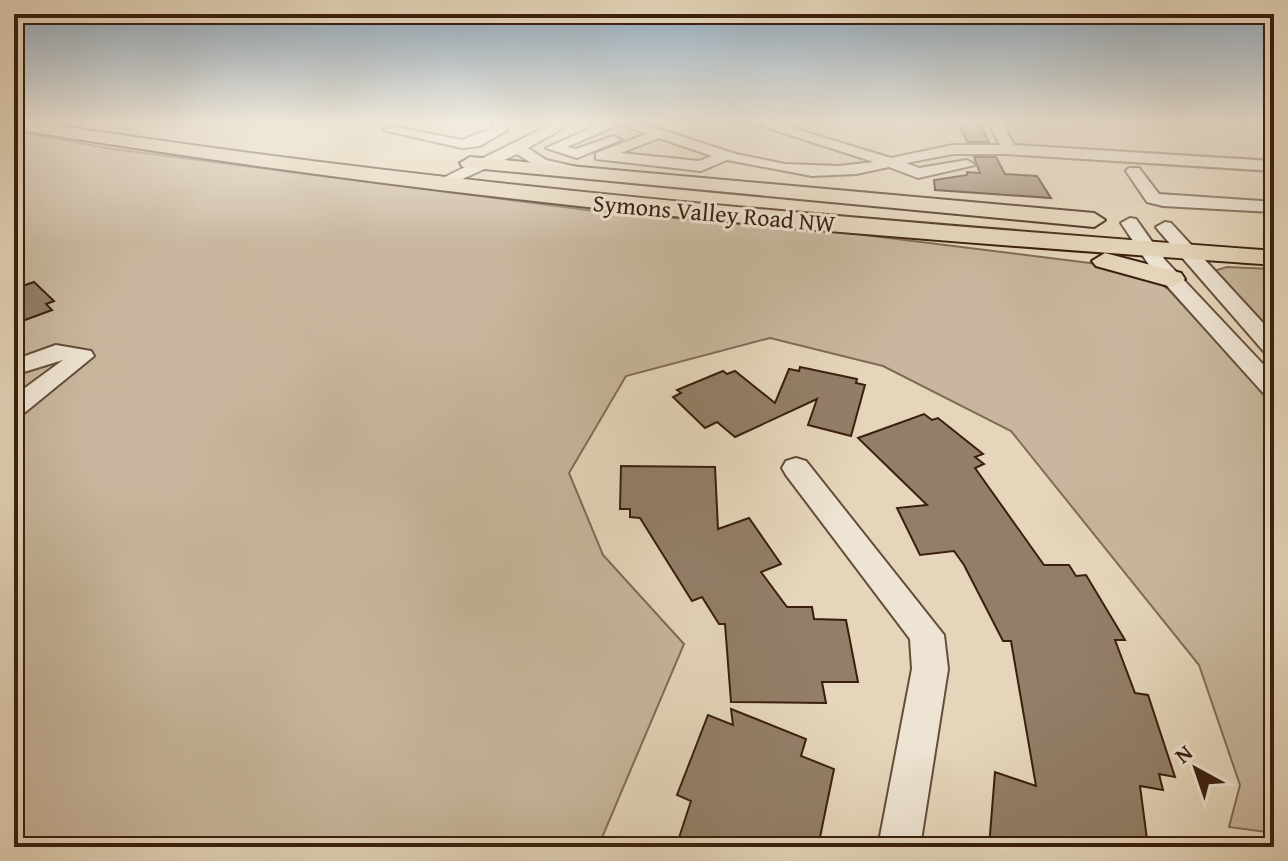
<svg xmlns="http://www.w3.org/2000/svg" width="1288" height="861" font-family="'Gentium Book Plus',serif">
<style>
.green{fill:#c8b79e;stroke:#816b56;stroke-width:2}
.building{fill:#937e68;stroke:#3a1f0f;stroke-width:2}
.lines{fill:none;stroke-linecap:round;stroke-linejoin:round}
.minor-casing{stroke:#654d3a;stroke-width:4}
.major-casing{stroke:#3a1f0f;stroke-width:4}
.minor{fill:#eee4d3;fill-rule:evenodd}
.major{fill:#e5d6bb;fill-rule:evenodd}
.labels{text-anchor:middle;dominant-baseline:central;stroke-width:6;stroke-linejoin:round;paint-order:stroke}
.far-street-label{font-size:24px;fill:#3a1f0f;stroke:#eee4d3}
</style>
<rect width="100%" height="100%" fill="#e5d6bb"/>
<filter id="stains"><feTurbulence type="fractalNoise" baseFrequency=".0025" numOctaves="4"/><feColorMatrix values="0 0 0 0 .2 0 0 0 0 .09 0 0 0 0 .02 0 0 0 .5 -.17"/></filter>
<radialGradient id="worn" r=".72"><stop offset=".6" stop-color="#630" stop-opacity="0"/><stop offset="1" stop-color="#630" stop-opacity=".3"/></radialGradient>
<!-- green -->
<g class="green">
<path d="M14,131L113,149L595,211L848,233L1106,265L1159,282L1170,291L1274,403V833L1229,827L1240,785L1199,665L1011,431L883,366L770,338L626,376L569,473L603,555L684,644L598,847H14Z"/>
<path d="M1227,267L1274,269V341L1215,280L1217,270Z"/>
</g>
<!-- building -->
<g class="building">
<path d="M958,123H979L989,142H967Z"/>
<path d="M974,157H996L1005,174L1037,176L1051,198L935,190L934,180L967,175V172L980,173Z"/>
<path d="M34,282L54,301L46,304L52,310L14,324V289Z"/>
<path d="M800,367L857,379L856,383L865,385L851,436L808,425L817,399L735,437L717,422L705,428L673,397L681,393L677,390L723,371L727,374L735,371L775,403L789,369L799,371Z"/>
<path d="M924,414L932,420L938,418L983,454L975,457L984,464L975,468L1044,565H1069L1076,576L1086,575L1125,640H1115L1135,693L1148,695L1175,777L1159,774L1163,790L1140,786L1148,847H989L995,772L1036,786L1011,641H1003L964,565L954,551L920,555L897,508L927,505L858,438Z"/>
<path d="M621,466L715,467L718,529L749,518L781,564L761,572L787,607H812L814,619L846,620L858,682H822L826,703L731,702L725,624H719L702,597L692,601L640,518L630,517V509H620Z"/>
<path d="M731,709L806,739L801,756L834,769L818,847H676L691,801L677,795L708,715L733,725Z"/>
</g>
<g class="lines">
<!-- minor casing -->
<g class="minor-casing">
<g id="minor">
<path d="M493,123H505L507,130L480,146L462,148L383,130L390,126L462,140L493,128Z"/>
<path d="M554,123H572L528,148L546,160L582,168V174L536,166L517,154L447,186L433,183Z"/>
<path d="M602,123H640L736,154L785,164L839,166L874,162L753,123H776L891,158L953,145H1000L989,123H1003L1014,145L1274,161V171L1005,154H953L906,163L919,168L967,160L975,165L918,178L889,167L856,174L812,176L727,160L701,171L596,159V153L646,134L620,124L567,147L576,149L614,136L621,140L577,158L546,148ZM659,138L712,156L699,161L621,153Z"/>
<path d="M1129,168H1139L1159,194L1274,202V212L1163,206L1147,202L1126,171Z"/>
<path d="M1130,218L1136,219L1165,260L1274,376V397L1265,395L1151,268L1121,223Z"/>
<path d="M1165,222L1171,223L1274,335V356L1266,354L1159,231L1156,227Z"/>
<path d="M56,345L91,351L94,356L23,414L14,416V396L63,360L14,375V360Z"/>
<path d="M796,458L806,461L944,635L948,669L920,847H878L912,669L910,639L786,475L782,468L786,461Z"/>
</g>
</g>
<!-- major casing -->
<g class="major-casing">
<g id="major">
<path d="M14,123H42C451,187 862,220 1274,251V265C1111,253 948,242 785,227C527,203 270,171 14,129Z"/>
<path d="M470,157L1094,213L1105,220L1094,227L463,167L460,163Z"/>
<path d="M1105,253L1181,273L1185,279L1172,287L1096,266L1092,261Z"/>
</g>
</g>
<!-- minor -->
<use href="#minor" class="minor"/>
<!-- major -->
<use href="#major" class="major"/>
</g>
<!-- sky -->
<linearGradient id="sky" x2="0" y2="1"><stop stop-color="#8fa9bf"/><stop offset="0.5" stop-color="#f3ede0"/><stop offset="1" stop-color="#f3ede0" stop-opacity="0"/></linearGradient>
<rect width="1288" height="244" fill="url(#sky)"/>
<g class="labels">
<!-- far-street labels -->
<g class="far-street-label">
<text transform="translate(714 213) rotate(5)">Symons Valley Road NW</text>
</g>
</g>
<!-- margin -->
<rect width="1288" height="861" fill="none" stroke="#e5d6bb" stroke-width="48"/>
<rect x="16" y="16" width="1256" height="829" fill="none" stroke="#3a1f0f" stroke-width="4"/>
<rect x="24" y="24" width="1240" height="813" fill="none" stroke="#3a1f0f" stroke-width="2"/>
<!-- north arrow -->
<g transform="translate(1196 769) rotate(320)" stroke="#eee4d3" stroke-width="6" paint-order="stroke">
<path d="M0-6L14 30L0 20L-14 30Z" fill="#3a1f0f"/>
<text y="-12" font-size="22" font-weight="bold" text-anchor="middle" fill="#3a1f0f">N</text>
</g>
<rect width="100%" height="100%" filter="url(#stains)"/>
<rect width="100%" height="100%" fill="url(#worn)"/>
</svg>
